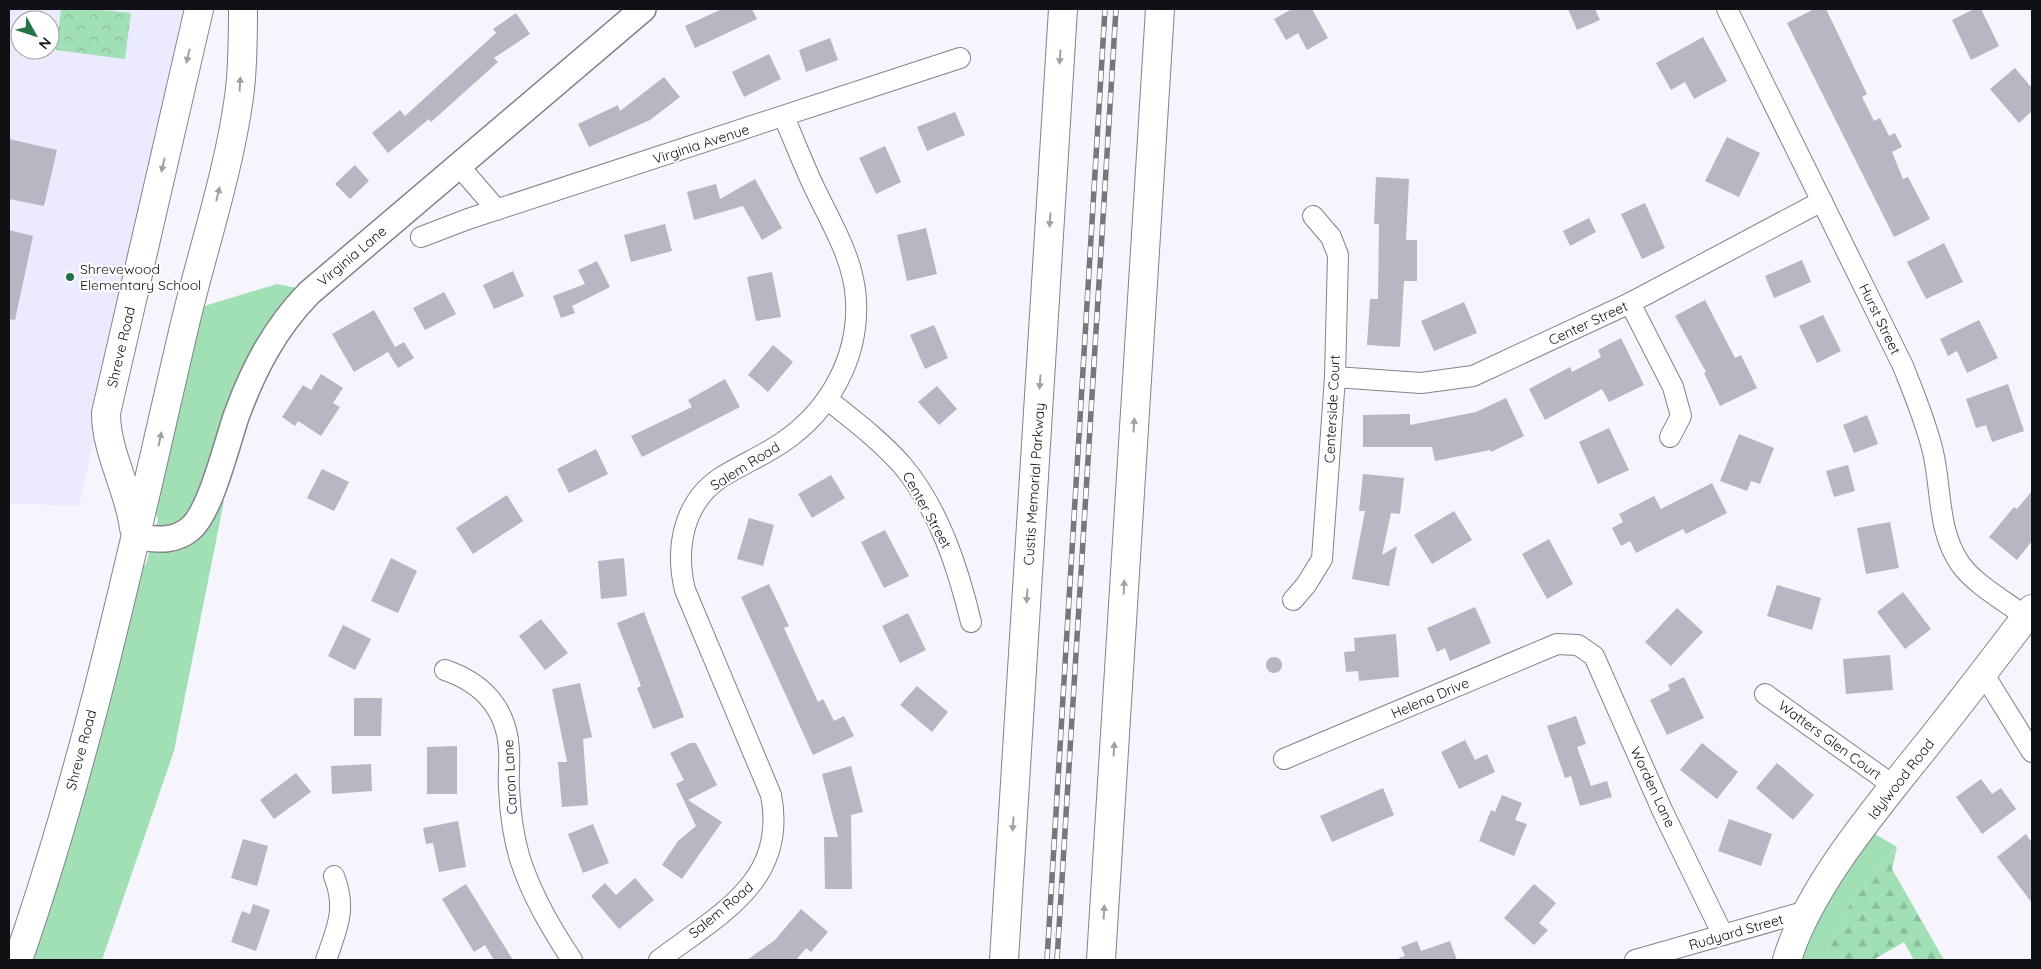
<svg xmlns="http://www.w3.org/2000/svg" width="2041" height="969" font-family="Quicksand,sans-serif">
<style>
.built{fill:#ebeafe;fill-rule:evenodd}
.green{fill:#a1dfb4}
.forest{fill:url(#forest-firs)}
.park{fill:url(#park-crowns)}
.building{fill:#b7b6c3}
.lines{fill:none;stroke-linecap:round;stroke-linejoin:round}
.minor-casing{stroke:#83828d;stroke-width:22}
.tertiary-casing{stroke:#83828d;stroke-width:28}
.secondary-casing{stroke:#83828d;stroke-width:30}
.motorway-casing{stroke:#83828d;stroke-width:30}
.minor{stroke:#fff;stroke-width:20}
.tertiary{stroke:#fff;stroke-width:25}
.secondary{stroke:#fff;stroke-width:28}
.motorway{stroke:#fff;stroke-width:28}
.rail-casing{stroke:#77767d;stroke-width:5.5}
.rail{stroke:#fff;stroke-width:4;stroke-dasharray:11;stroke-linecap:butt}
.oneway{fill:#a09fa1}
.poi-dot{fill:#237444;stroke:#fff;stroke-width:2}
.labels{text-anchor:middle;dominant-baseline:central;stroke-width:4;stroke-linejoin:round;paint-order:stroke}
.street-label{font-size:14px;fill:#111015;stroke:#fff}
.poi-label{font-size:14px;fill:#111015;stroke:#fff;text-anchor:start}
</style>
<defs>
<pattern id="forest-firs" width="22" height="20" patternUnits="userSpaceOnUse" patternTransform="scale(1.25)"><rect width="22" height="20" fill="#a1dfb4"/><path d="M5 1l3.5 6h-7zM16 11l3.5 6h-7z" fill="#8abe9a"/></pattern>
<pattern id="park-crowns" width="20" height="18" patternUnits="userSpaceOnUse" patternTransform="scale(1.25)"><rect width="20" height="18" fill="#a1dfb4"/><path d="M2 6a3 3 0 1 1 6 0M12 15a3 3 0 1 1 6 0" fill="none" stroke="#8abe9a"/></pattern>
</defs>
<rect width="100%" height="100%" fill="#f6f5fd"/>
<!-- built -->
<path class="built" d="M9,9H191L79,506L9,503ZM20,20H50V50H20Z"/>
<!-- green -->
<g class="green">
<path d="M277,284L297,288L195,507L224,501L174,751L102,960H30C78,835 106,705 136,575L146,564L158,519L154,510L201,307Z"/>
<path d="M1875,834L1897,847L1850,904L1824,960H1800L1815,921L1850,865Z"/>
</g>
<!-- forest -->
<path class="forest" d="M1897,847L1892,869L1944,960H1914L1904,942L1873,960H1824L1850,904Z"/>
<!-- park -->
<path class="park" d="M61,9H91L131,13L125,59L56,50Z"/>
<!-- building -->
<g class="building">
<path d="M722,9H752L757,19L695,48L685,26Z"/>
<path d="M1292,9H1312L1328,38L1307,50L1298,33L1286,40L1274,19Z"/>
<path d="M1568,9H1595L1600,20L1577,30Z"/>
<path d="M1814,9H1826L1867,94L1862,97L1874,121L1880,118L1889,136L1895,133L1902,147L1892,152L1903,179L1908,177L1930,219L1894,237L1787,23Z"/>
<path d="M1974,9H1981L1999,46L1971,60L1952,20Z"/>
<path d="M516,13L530,34L494,58L498,62L431,122L429,119L388,153L372,133L400,110L405,116L496,33L493,29Z"/>
<path d="M1703,37L1727,81L1694,99L1685,82L1671,90L1656,63Z"/>
<path d="M830,38L838,60L806,72L799,50Z"/>
<path d="M769,54L781,79L744,97L732,72Z"/>
<path d="M2015,68L2032,88V111L2019,123L1990,89Z"/>
<path d="M664,77L680,97L650,120L589,147L578,124L618,105L620,111Z"/>
<path d="M955,112L965,135L927,151L917,127Z"/>
<path d="M1727,137L1760,153L1739,197L1705,181Z"/>
<path d="M9,139L57,150L44,206L9,199Z"/>
<path d="M885,146L901,182L876,194L859,158Z"/>
<path d="M355,165L369,181L350,199L335,184Z"/>
<path d="M1376,177L1409,179L1406,240H1417V281H1404L1400,347L1367,345L1370,299H1378L1379,224H1374Z"/>
<path d="M755,179L782,228L762,240L743,206L694,220L687,192L716,184L720,199Z"/>
<path d="M1645,203L1665,248L1642,259L1621,214Z"/>
<path d="M1589,218L1596,232L1570,246L1563,231Z"/>
<path d="M665,224L672,251L631,262L624,235Z"/>
<path d="M926,228L937,274L907,281L897,235Z"/>
<path d="M9,230L33,236L15,320L9,319Z"/>
<path d="M1944,243L1963,282L1926,299L1907,262Z"/>
<path d="M1802,260L1811,282L1774,298L1765,276Z"/>
<path d="M597,261L610,287L572,306L575,313L561,318L553,296L585,284L578,270Z"/>
<path d="M513,271L524,296L494,309L483,285Z"/>
<path d="M772,272L781,317L756,321L747,277Z"/>
<path d="M444,292L456,314L425,330L413,308Z"/>
<path d="M1705,300L1735,358L1741,355L1757,388L1720,406L1704,373L1706,372L1675,316Z"/>
<path d="M1464,302L1477,333L1434,351L1421,321Z"/>
<path d="M374,310L395,347L404,342L414,358L398,368L388,352L354,372L332,334Z"/>
<path d="M1823,315L1841,351L1817,363L1799,326Z"/>
<path d="M1979,320L1998,358L1967,373L1957,351L1948,356L1940,339Z"/>
<path d="M934,325L948,358L925,369L910,335Z"/>
<path d="M1621,338L1644,385L1609,402L1602,389L1545,420L1529,389L1570,367L1572,372L1601,357L1598,350Z"/>
<path d="M773,345L793,362L768,392L748,375Z"/>
<path d="M321,374L343,388L333,403L340,407L321,436L298,421L295,426L282,417L303,385L311,390Z"/>
<path d="M725,379L740,407L642,457L631,436L692,407L688,400Z"/>
<path d="M2008,384L2024,431L1992,442L1986,425L1976,428L1966,399Z"/>
<path d="M937,386L957,409L939,425L918,402Z"/>
<path d="M1506,398L1524,436L1491,452L1490,450L1435,461L1432,447H1363V415L1410,414V425L1476,412Z"/>
<path d="M1867,415L1878,444L1854,453L1843,425Z"/>
<path d="M1609,428L1629,470L1598,484L1579,442Z"/>
<path d="M1739,434L1774,448L1760,484L1751,481L1747,491L1720,481Z"/>
<path d="M596,449L608,474L569,493L557,469Z"/>
<path d="M1848,465L1855,491L1834,497L1826,471Z"/>
<path d="M322,469L349,482L334,511L307,498Z"/>
<path d="M1363,474L1404,478L1400,514L1391,513L1382,555L1397,546L1389,586L1352,579L1365,511H1359Z"/>
<path d="M831,475L845,498L812,518L798,494Z"/>
<path d="M1712,483L1727,513L1686,534L1683,529L1636,553L1630,541L1621,546L1612,528L1623,522L1619,514L1654,496L1661,509Z"/>
<path d="M2032,491V541L2017,560L1989,537L2014,507L2017,509Z"/>
<path d="M507,495L523,521L473,554L456,528Z"/>
<path d="M1454,511L1472,540L1432,564L1414,535Z"/>
<path d="M749,518L774,525L763,566L737,559Z"/>
<path d="M1890,522L1899,568L1866,574L1857,528Z"/>
<path d="M885,530L909,576L884,588L861,542Z"/>
<path d="M1549,539L1573,584L1547,599L1522,554Z"/>
<path d="M391,558L417,571L398,613L371,601Z"/>
<path d="M624,558L627,596L601,599L598,561Z"/>
<path d="M769,584L789,626L784,628L818,702L823,699L834,721L844,716L854,736L813,755L741,597Z"/>
<path d="M1777,585L1821,598L1812,630L1767,616Z"/>
<path d="M1903,592L1931,629L1905,649L1877,612Z"/>
<path d="M1475,607L1491,643L1450,661L1445,648L1437,652L1427,628Z"/>
<path d="M1677,608L1703,632L1671,666L1645,642Z"/>
<path d="M644,612L684,717L653,729L637,688L641,686L617,623Z"/>
<path d="M908,613L926,650L900,663L882,626Z"/>
<path d="M541,619L568,653L545,670L519,636Z"/>
<path d="M343,625L371,639L355,670L328,656Z"/>
<path d="M1396,634L1399,677L1359,681L1358,671L1346,672L1344,652L1355,651L1354,638Z"/>
<path d="M1890,655L1893,690L1846,694L1843,659Z"/>
<circle cx="1274" cy="665" r="8"/>
<path d="M1684,677L1704,718L1667,735L1650,700L1670,690L1668,685Z"/>
<path d="M580,683L592,737L583,739L588,805L562,807L558,762H567L552,689Z"/>
<path d="M917,686L948,712L932,732L900,705Z"/>
<path d="M354,698H382L381,736H354Z"/>
<path d="M1576,716L1586,744L1577,747L1591,786L1607,781L1612,797L1580,806L1571,776L1565,778L1547,726Z"/>
<path d="M1465,740L1475,760L1487,754L1495,772L1459,789L1441,752Z"/>
<path d="M690,743H696L717,785L688,800L722,822L682,879L662,865L678,841L696,826L676,784L684,780L670,753Z"/>
<path d="M1702,743L1738,772L1717,799L1680,770Z"/>
<path d="M457,746V794H427V747Z"/>
<path d="M1777,763L1814,795L1793,820L1756,788Z"/>
<path d="M371,764L372,791L332,794L331,766Z"/>
<path d="M851,766L863,812L851,815L852,889H825L824,837H838L822,774Z"/>
<path d="M296,773L311,792L274,819L260,800Z"/>
<path d="M1981,779L1992,794L2001,788L2016,809L1982,834L1956,797Z"/>
<path d="M1383,788L1394,815L1332,842L1320,816Z"/>
<path d="M1502,795L1522,803L1515,820L1527,824L1514,856L1479,841L1491,810L1495,812Z"/>
<path d="M1729,819L1772,834L1761,866L1718,851Z"/>
<path d="M458,821L466,867L439,872L433,843L426,844L423,828Z"/>
<path d="M593,824L609,863L583,873L568,834Z"/>
<path d="M2026,834L2032,843V903L1997,857Z"/>
<path d="M243,839L268,846L257,886L231,878Z"/>
<path d="M635,878L654,900L619,929L591,896L605,883L616,895Z"/>
<path d="M466,884L513,960H494L485,945L474,952L442,899Z"/>
<path d="M1534,884L1556,903L1539,923L1548,930L1534,945L1504,918Z"/>
<path d="M253,904L270,910L256,951L231,942L242,911L250,914Z"/>
<path d="M801,909L828,932L811,952L806,948L796,960H747L775,940Z"/>
<path d="M1417,941L1421,951L1450,941L1457,960H1400L1399,958L1405,956L1401,947Z"/>
</g>
<g class="lines">
<!-- minor casing -->
<g class="minor-casing">
<g id="minor">
<path d="M1727,9L1903,366C1914,394 1926,422 1933,452C1942,491 1937,531 1961,565C1977,586 2005,601 2026,617"/>
<path d="M459,166L497,210"/>
<path d="M421,237L468,219L960,58"/>
<path d="M1630,303L1673,387L1681,416L1670,437"/>
<path d="M1335,377L1421,383L1473,376L1630,303L1822,201"/>
<path d="M827,399C853,420 880,440 902,465C939,509 958,568 971,622"/>
<path d="M1293,600L1306,585L1322,559L1335,377L1338,255L1331,237L1313,216"/>
<path d="M445,670C483,683 507,709 509,750C510,762 508,775 509,788C510,811 513,836 520,859C532,896 551,928 572,960"/>
<path d="M1983,673L2032,752"/>
<path d="M1765,694L1894,786"/>
<path d="M1284,759L1557,644L1578,645L1594,656L1663,812L1723,935"/>
<path d="M326,960C337,928 347,909 334,876"/>
<path d="M659,960C718,915 788,882 771,795L685,590C675,549 683,503 720,478C740,465 763,456 783,442C830,410 859,357 856,300C854,259 831,223 814,187C803,164 794,140 784,117"/>
<path d="M1635,960L1807,911"/>
</g>
</g>
<!-- tertiary casing -->
<g class="tertiary-casing">
<path id="tertiary" d="M135,537C155,539 173,543 190,529C211,512 227,442 237,414C254,368 275,328 309,293L643,9"/>
</g>
<!-- secondary casing -->
<g class="secondary-casing">
<g id="secondary">
<path d="M134,528C129,488 106,453 106,413L199,9"/>
<path d="M18,960C89,756 134,542 183,332C201,254 228,177 239,97C243,69 243,38 243,9"/>
<path d="M1787,960C1807,892 1869,817 1913,762C1954,712 1993,660 2032,609"/>
</g>
</g>
<!-- motorway casing -->
<g class="motorway-casing">
<g id="motorway">
<path d="M1004,960L1063,9"/>
<path d="M1101,960L1160,9"/>
</g>
</g>
<!-- minor -->
<use href="#minor" class="minor"/>
<!-- tertiary -->
<use href="#tertiary" class="tertiary"/>
<!-- secondary -->
<use href="#secondary" class="secondary"/>
<!-- motorway -->
<use href="#motorway" class="motorway"/>
<!-- rail casing -->
<g class="rail-casing">
<g id="rail">
<path d="M1047,960L1105,9"/>
<path d="M1057,960L1116,9"/>
</g>
</g>
<!-- rail -->
<use href="#rail" class="rail"/>
</g>
<!-- one-way arrows -->
<defs><path id="oneway-solid" d="M-6-.8H1V-3.2L6.5 0L1 3.2V.8H-6Z" transform="scale(1.25)"/></defs>
<g class="oneway">
<use href="#oneway-solid" transform="translate(188 56) rotate(103)"/>
<use href="#oneway-solid" transform="translate(1060 57) rotate(94)"/>
<use href="#oneway-solid" transform="translate(240 84) rotate(-87)"/>
<use href="#oneway-solid" transform="translate(163 165) rotate(103)"/>
<use href="#oneway-solid" transform="translate(218 194) rotate(-76)"/>
<use href="#oneway-solid" transform="translate(1050 220) rotate(94)"/>
<use href="#oneway-solid" transform="translate(1040 382) rotate(94)"/>
<use href="#oneway-solid" transform="translate(1134 425) rotate(-86)"/>
<use href="#oneway-solid" transform="translate(160 439) rotate(-78)"/>
<use href="#oneway-solid" transform="translate(1124 587) rotate(-87)"/>
<use href="#oneway-solid" transform="translate(1027 596) rotate(94)"/>
<use href="#oneway-solid" transform="translate(1114 749) rotate(-87)"/>
<use href="#oneway-solid" transform="translate(1013 824) rotate(94)"/>
<use href="#oneway-solid" transform="translate(1104 912) rotate(-87)"/>
</g>
<!-- markers -->
<circle class="poi-dot" cx="70" cy="277" r="5"/>
<g class="labels">
<!-- street labels -->
<g class="street-label">
<text transform="translate(701 144) rotate(-18)">Virginia Avenue</text>
<text transform="translate(352 256) rotate(-40)">Virginia Lane</text>
<text transform="translate(1880 319) rotate(64)">Hurst Street</text>
<text transform="translate(1588 323) rotate(-25)">Center Street</text>
<text transform="translate(121 347) rotate(-77)">Shreve Road</text>
<text transform="translate(1332 409) rotate(-87)">Centerside Court</text>
<text transform="translate(745 466) rotate(-32)">Salem Road</text>
<text transform="translate(1034 484) rotate(-86)">Custis Memorial Parkway</text>
<text transform="translate(927 510) rotate(61)">Center Street</text>
<text transform="translate(1430 698) rotate(-23)">Helena Drive</text>
<text transform="translate(1830 740) rotate(36)">Watters Glen Court</text>
<text transform="translate(81 750) rotate(-75)">Shreve Road</text>
<text transform="translate(510 777) rotate(-93)">Caron Lane</text>
<text transform="translate(1901 779) rotate(-52)">Idylwood Road</text>
<text transform="translate(1653 787) rotate(65)">Worden Lane</text>
<text transform="translate(721 910) rotate(-40)">Salem Road</text>
<text transform="translate(1736 932) rotate(-16)">Rudyard Street</text>
</g>
<!-- poi labels -->
<g class="poi-label">
<text x="80" y="269">Shrevewood<tspan x="80" dy="16">Elementary School</tspan></text>
</g>
</g>
<!-- border -->
<rect width="2041" height="969" fill="none" stroke="#111015" stroke-width="20"/>
<!-- north arrow -->
<g transform="translate(35 35) rotate(130)"><circle r="24" fill="#ffffff" stroke="#a09fa1"/>
<path d="M0-4L9 19L0 12L-9 19Z" fill="#237444"/>
<text y="-8" font-size="14" font-weight="bold" text-anchor="middle" fill="#111015">N</text>
</g>
</svg>
